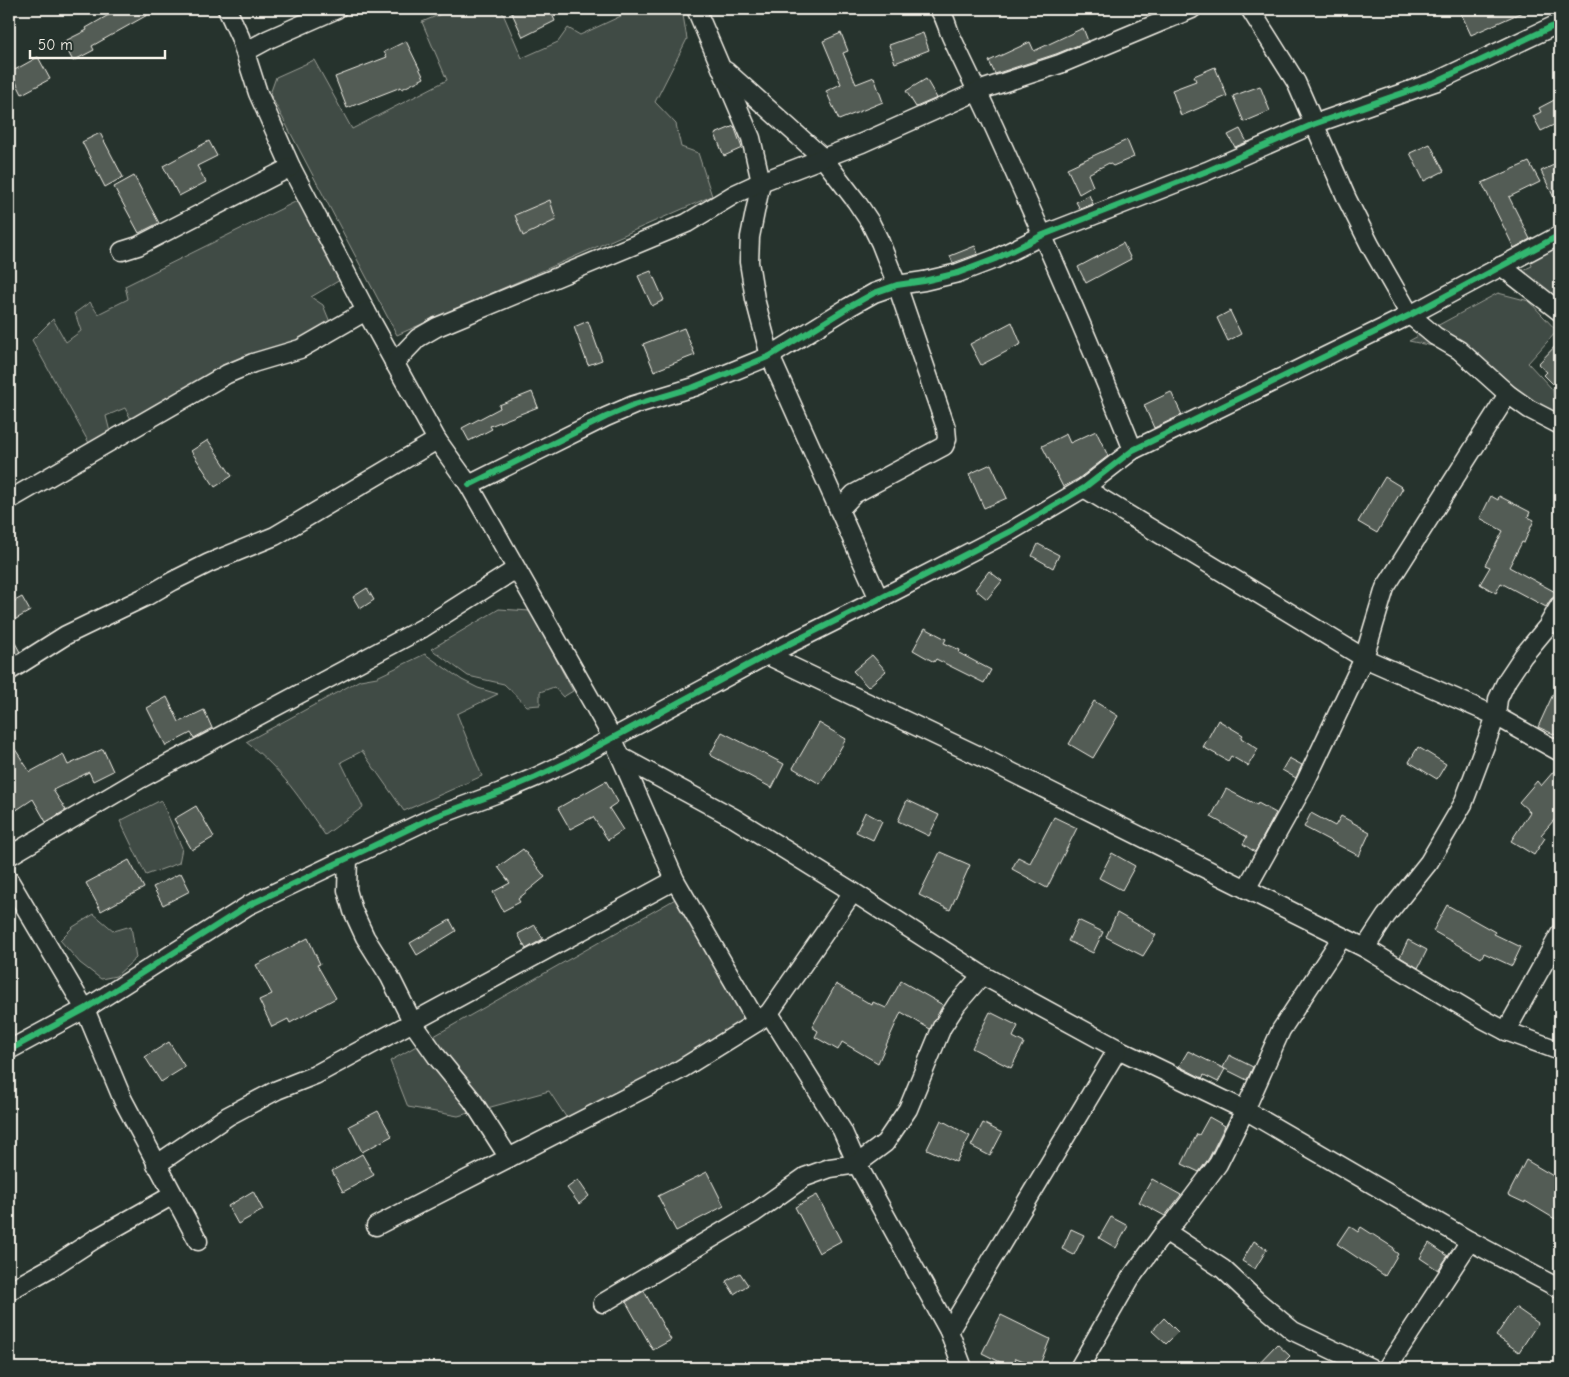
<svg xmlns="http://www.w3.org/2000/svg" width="1569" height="1377" font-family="'Comic Neue',sans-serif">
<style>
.green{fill:#414b45;stroke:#9a9e96}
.building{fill:#525c55;stroke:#f4f1e8}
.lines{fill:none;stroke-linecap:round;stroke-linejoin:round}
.minor-casing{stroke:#f4f1e8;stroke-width:21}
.minor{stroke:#26332d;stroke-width:18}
.cycleway-casing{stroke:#26332d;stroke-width:9}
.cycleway{stroke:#33b770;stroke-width:6}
</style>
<rect width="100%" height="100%" fill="#26332d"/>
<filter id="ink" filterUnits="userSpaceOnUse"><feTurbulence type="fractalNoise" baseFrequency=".02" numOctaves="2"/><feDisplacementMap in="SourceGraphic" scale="10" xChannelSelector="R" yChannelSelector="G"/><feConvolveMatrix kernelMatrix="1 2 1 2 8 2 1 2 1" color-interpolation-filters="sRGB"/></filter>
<g filter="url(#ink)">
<!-- green -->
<g class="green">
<path d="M453,9H501L522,58L558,42L568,28L580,35L621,16L619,9H682L687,39L655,102L676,124L681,147L698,153L712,196L397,335L270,94L276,77L314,60L352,129L447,80L422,22Z"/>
<path d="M299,200L340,280L311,297L323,305L332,327L132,421L125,408L106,416L110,432L89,443L32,340L53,319L66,342L81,331L75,313L90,302L98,314L128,299L125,286Z"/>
<path d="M1560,245V307L1521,271L1532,266L1530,260Z"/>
<path d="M1498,293L1529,301L1557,331L1528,363L1553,390L1556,427L1447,349L1409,341Z"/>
<path d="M499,609L530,611L573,691L563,697L554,687L540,692V705L527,706L504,684L468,676L431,649Z"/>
<path d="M425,654L462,680L478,688L498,694L457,714L482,776L404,811L362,751L341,762L363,807L325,835C300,798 282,770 246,742L360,680L377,677Z"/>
<path d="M161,800L182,848L179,863L146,875L120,821Z"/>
<path d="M677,898L753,1021L570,1123L549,1091L458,1116L408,1107L390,1061Z"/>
<path d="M94,914L114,931L131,926L136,958L116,976L101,979L80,963L60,940L73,927Z"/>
</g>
<!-- building -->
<g class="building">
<path d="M119,9H158L92,46L94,50L73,61L63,42L87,30L86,28Z"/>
<path d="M510,9H550L555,21L523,37Z"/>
<path d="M1459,9H1529L1471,35Z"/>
<path d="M1083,28L1088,41L1056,54L995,74L989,61L1030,42L1034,51Z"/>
<path d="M841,33L848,51L843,53L856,84L874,77L883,102L839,120L826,91L841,84L823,41Z"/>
<path d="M923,33L929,50L895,63L889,45Z"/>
<path d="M406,41L424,78L402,89L401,87L347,108L335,77L387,57L384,52Z"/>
<path d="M38,57L50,79L22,94L11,72Z"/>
<path d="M1215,67L1227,96L1181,116L1172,90L1196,81L1194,76Z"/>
<path d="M926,79L937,98L916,107L906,91Z"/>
<path d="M1260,86L1270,111L1244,122L1233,96Z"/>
<path d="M1560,97V122L1541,131L1533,116L1541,112L1539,108Z"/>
<path d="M734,126L742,148L724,156L715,134Z"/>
<path d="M1240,129L1247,142L1235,147L1228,135Z"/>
<path d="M100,133L123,177L105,187L82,142Z"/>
<path d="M1127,140L1134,157L1113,166L1109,163L1088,174L1093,186L1079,194L1067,168Z"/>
<path d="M209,141L217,156L197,166L206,182L179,196L163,166Z"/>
<path d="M1430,144L1444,171L1424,181L1410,153Z"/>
<path d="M1529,162L1540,182L1509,197L1530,239L1514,248L1482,183Z"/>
<path d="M1560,162V210L1541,171Z"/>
<path d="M134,176L159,223L139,233L114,187Z"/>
<path d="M1089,195L1093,204L1080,209L1076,202Z"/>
<path d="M550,200L556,220L523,236L515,215Z"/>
<path d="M1123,243L1131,259L1086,283L1078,267Z"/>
<path d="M975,246L978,254L953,263L950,256Z"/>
<path d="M651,271L664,300L652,306L638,276Z"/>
<path d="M1230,311L1241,334L1228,341L1217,318Z"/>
<path d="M588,321L602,360L588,365L574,327Z"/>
<path d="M1012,322L1021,344L981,365L970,344Z"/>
<path d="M684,328L695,355L654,371L643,344Z"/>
<path d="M1560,341V391L1544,375L1547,372L1538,364Z"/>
<path d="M532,392L538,407L490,426L492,429L469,441L462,428L500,408L499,405Z"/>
<path d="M1171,392L1182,415L1154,428L1144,405Z"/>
<path d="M1096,431L1108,456L1078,479L1063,487L1042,446L1066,434L1070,443Z"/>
<path d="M208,440L232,476L215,487L191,451Z"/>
<path d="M991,464L1007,498L984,508L969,474Z"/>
<path d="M1385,477L1403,488L1377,533L1358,522Z"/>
<path d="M1491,496L1498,500L1499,496L1530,512L1528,517L1534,520L1524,543L1522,542L1509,567L1559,594L1551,599L1546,607L1501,583L1496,593L1480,584L1490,567L1485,565L1503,531L1480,518Z"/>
<path d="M1038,544L1059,555L1053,568L1032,556Z"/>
<path d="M989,571L1002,581L987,599L975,589Z"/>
<path d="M367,588L374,600L360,609L353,597Z"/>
<path d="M22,597L30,611L9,623V604Z"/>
<path d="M925,628L946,639L944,643L960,650L959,653L991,670L984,683L936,659L934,662L913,650Z"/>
<path d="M9,632L20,652L9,659Z"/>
<path d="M872,655L886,671L868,687L853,671Z"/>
<path d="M1560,679V737L1538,727Z"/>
<path d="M167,697L179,722L204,710L212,728L194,738L191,733L166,746L147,708Z"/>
<path d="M1094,701L1118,716L1093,758L1069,744Z"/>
<path d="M1218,720L1243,735L1241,738L1258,749L1248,766L1231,756L1228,761L1203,747Z"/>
<path d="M819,723L846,739L820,784L793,768Z"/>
<path d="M722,732L784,764L772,788L710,755Z"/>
<path d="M9,740L30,772L63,754L68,765L103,749L113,771L93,781L89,772L53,790L66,810L46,822L33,799L9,815Z"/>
<path d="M1418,747L1446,764L1437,779L1409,762Z"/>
<path d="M1289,758L1302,765L1296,778L1282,770Z"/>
<path d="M1560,764V813L1541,835L1545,838L1534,855L1511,841L1530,812L1519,802L1537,781L1541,786Z"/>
<path d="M606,781L618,802L609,808L623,830L608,840L593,817L570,829L558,808Z"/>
<path d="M1226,789L1257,805L1258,803L1276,813L1255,852L1243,844L1247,837L1211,817Z"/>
<path d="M907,800L939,815L929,836L898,821Z"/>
<path d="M196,806L214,837L192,850L174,819Z"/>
<path d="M865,812L882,821L873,840L856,832Z"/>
<path d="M1311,813L1335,826L1341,816L1370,832L1359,856L1304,827Z"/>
<path d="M1054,817L1077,828L1047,888L1012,869L1018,857L1030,863Z"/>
<path d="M523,849L545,877L518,899L520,902L503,911L493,892L510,883L498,867Z"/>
<path d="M940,852L970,865L950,910L919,895Z"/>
<path d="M1112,853L1135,866L1122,890L1099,878Z"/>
<path d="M129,860L144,888L101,911L86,883Z"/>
<path d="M181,873L190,891L163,905L153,887Z"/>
<path d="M1447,905L1495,932L1494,934L1521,947L1512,966L1484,953L1481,958L1433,931Z"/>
<path d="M1117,913L1156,935L1143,956L1106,937Z"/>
<path d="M450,920L456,931L417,955L410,943Z"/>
<path d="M1078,920L1103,932L1093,953L1068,941Z"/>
<path d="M535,925L543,939L526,949L518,934Z"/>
<path d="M308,938L320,964L317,965L336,998L290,1023L288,1019L272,1027L259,1000L272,994L256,965Z"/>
<path d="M1408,940L1427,950L1418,968L1400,957Z"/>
<path d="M901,981L943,1005L930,1029L901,1012L878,1063L842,1042L838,1050L815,1037L818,1031L812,1027L836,984L872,1005L873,1002L886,1008Z"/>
<path d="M990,1012L1018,1026L1013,1037L1024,1043L1011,1068L972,1048Z"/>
<path d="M169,1042L185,1067L161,1082L145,1057Z"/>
<path d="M1188,1051L1225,1069L1218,1082L1204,1075L1202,1078L1179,1066Z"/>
<path d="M1229,1055L1253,1067L1247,1080L1223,1068Z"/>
<path d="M378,1111L392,1136L362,1152L349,1126Z"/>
<path d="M1209,1117L1225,1126L1209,1158L1199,1172L1182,1164L1197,1134L1199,1135Z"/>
<path d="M941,1120L970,1136L956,1162L927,1149Z"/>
<path d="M983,1123L1002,1133L990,1156L971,1146Z"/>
<path d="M362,1154L374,1175L343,1192L332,1171Z"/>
<path d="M1526,1160L1560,1180V1208L1555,1219L1525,1201V1203L1508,1195Z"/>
<path d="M707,1172L724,1206L676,1231L658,1196Z"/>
<path d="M1152,1179L1181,1195L1165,1216L1139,1202Z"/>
<path d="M578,1180L589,1196L579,1204L567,1188Z"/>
<path d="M253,1191L263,1210L238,1224L228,1206Z"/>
<path d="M817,1195L841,1241L819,1253L795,1207Z"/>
<path d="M1111,1217L1128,1226L1116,1248L1099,1238Z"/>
<path d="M1349,1226L1358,1232L1361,1227L1394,1248L1393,1250L1398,1254L1385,1276L1337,1244Z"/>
<path d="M1071,1229L1084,1235L1074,1255L1062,1249Z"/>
<path d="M1254,1241L1267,1249L1255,1269L1242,1261Z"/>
<path d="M1429,1243L1448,1256L1438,1270L1420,1258Z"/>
<path d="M740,1273L748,1285L734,1294L726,1281Z"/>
<path d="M644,1291L671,1340L653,1350L626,1302Z"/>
<path d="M1515,1307L1538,1323L1519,1352L1496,1336Z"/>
<path d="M1001,1315L1050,1339L1039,1367L1016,1358L1012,1368L982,1353Z"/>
<path d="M1164,1318L1178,1332L1166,1344L1152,1331Z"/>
<path d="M1277,1344L1290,1356L1278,1368H1254Z"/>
</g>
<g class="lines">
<!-- minor casing -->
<g class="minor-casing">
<g id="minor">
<path d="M227,9L240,37L258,93L291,167L366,311L437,440L469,485L612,737L675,880L757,1022"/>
<path d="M696,9L751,138L761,182L750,237L749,262L755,299L770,356L879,599"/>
<path d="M939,9C947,20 946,25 951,36C965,67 981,98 995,129C1043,235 1090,342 1133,450"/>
<path d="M1250,9L1296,82L1347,199L1370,245L1410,315L1435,336L1459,350L1508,394L1529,409L1560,425"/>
<path d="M245,52L269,39L337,9"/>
<path d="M726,71L823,158L856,201L870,222L880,242L897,285L946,428L947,439L944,446L854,494L839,510"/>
<path d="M122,251L138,246L291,167"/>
<path d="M1501,266L1560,312"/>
<path d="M394,363L418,338L437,327L687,223L735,194L761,182L862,143L978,91L1060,64L1192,9"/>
<path d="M469,485L606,417L634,405L694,387L770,356L849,307L874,293L897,285L924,281L958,273L995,259L1043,235L1207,171L1314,124L1437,81L1560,23"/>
<path d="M1084,488L1364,658L1496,716L1560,752"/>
<path d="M9,500L227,374L253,363L300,349L366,311"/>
<path d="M767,655L975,754L1365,948L1485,1020L1506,1031L1560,1051"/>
<path d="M9,671L66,635L147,596L173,581L209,563L275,536L437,440"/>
<path d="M621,757L734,818L853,892L982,975L1118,1049L1245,1110L1470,1241L1560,1289"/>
<path d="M9,856L140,779L423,628L516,569"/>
<path d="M348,858L347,890L353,911L365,937L390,977L413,1023L437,1057L472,1100L509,1158"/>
<path d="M9,880L85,1009L123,1100L198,1241"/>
<path d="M1246,889L1304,785L1364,658L1385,588L1508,394"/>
<path d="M1365,948L1386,916L1429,862L1463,804L1496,716L1498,699L1507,680L1523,656L1547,627L1560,605"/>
<path d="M769,1013L842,1130L857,1164L949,1331L963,1368"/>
<path d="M1506,1031L1560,934"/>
<path d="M9,1050L85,1009L249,905L436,816L501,792L536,777L568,762L767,655L879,599L1011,531L1084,488L1133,450L1410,315L1560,235"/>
<path d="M156,1165L228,1116L277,1090L315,1075L675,880"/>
<path d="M376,1226L678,1071L757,1022L769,1013L853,892"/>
<path d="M1165,1231L1223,1269L1256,1300L1293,1331L1371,1368"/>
<path d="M9,1291L52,1267L95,1239L173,1195"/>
<path d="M603,1303L754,1213L805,1177L830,1168L857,1164L885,1143L908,1109L942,1027L957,1004L982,975"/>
<path d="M949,1331L1118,1049"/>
<path d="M1079,1368L1130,1279L1165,1231L1176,1220L1218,1164L1245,1110L1281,1030L1342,937"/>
<path d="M1387,1368L1470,1241"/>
</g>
</g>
<!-- minor -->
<use href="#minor" class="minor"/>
<!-- cycleway casing -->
<g class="cycleway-casing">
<g id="cycleway">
<path d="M469,485L606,417L634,405L694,387L770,356L849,307L874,293L897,285L924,281L958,273L995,259L1043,235L1207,171L1314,124L1437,81L1560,23"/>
<path d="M9,1050L85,1009L249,905L436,816L501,792L536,777L568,762L767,655L879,599L1011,531L1084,488L1133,450L1410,315L1560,235"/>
</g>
</g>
<!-- cycleway -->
<use href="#cycleway" class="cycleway"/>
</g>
</g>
<!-- margin -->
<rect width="1569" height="1377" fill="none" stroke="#26332d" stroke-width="30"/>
<rect x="15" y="15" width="1539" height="1347" fill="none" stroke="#f4f1e8" stroke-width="2" filter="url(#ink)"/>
<!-- scale -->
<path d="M30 50v8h135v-8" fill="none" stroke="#f4f1e8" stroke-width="2.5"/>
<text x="38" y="50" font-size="15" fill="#f4f1e8" stroke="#26332d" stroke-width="4" paint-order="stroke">50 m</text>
</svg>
